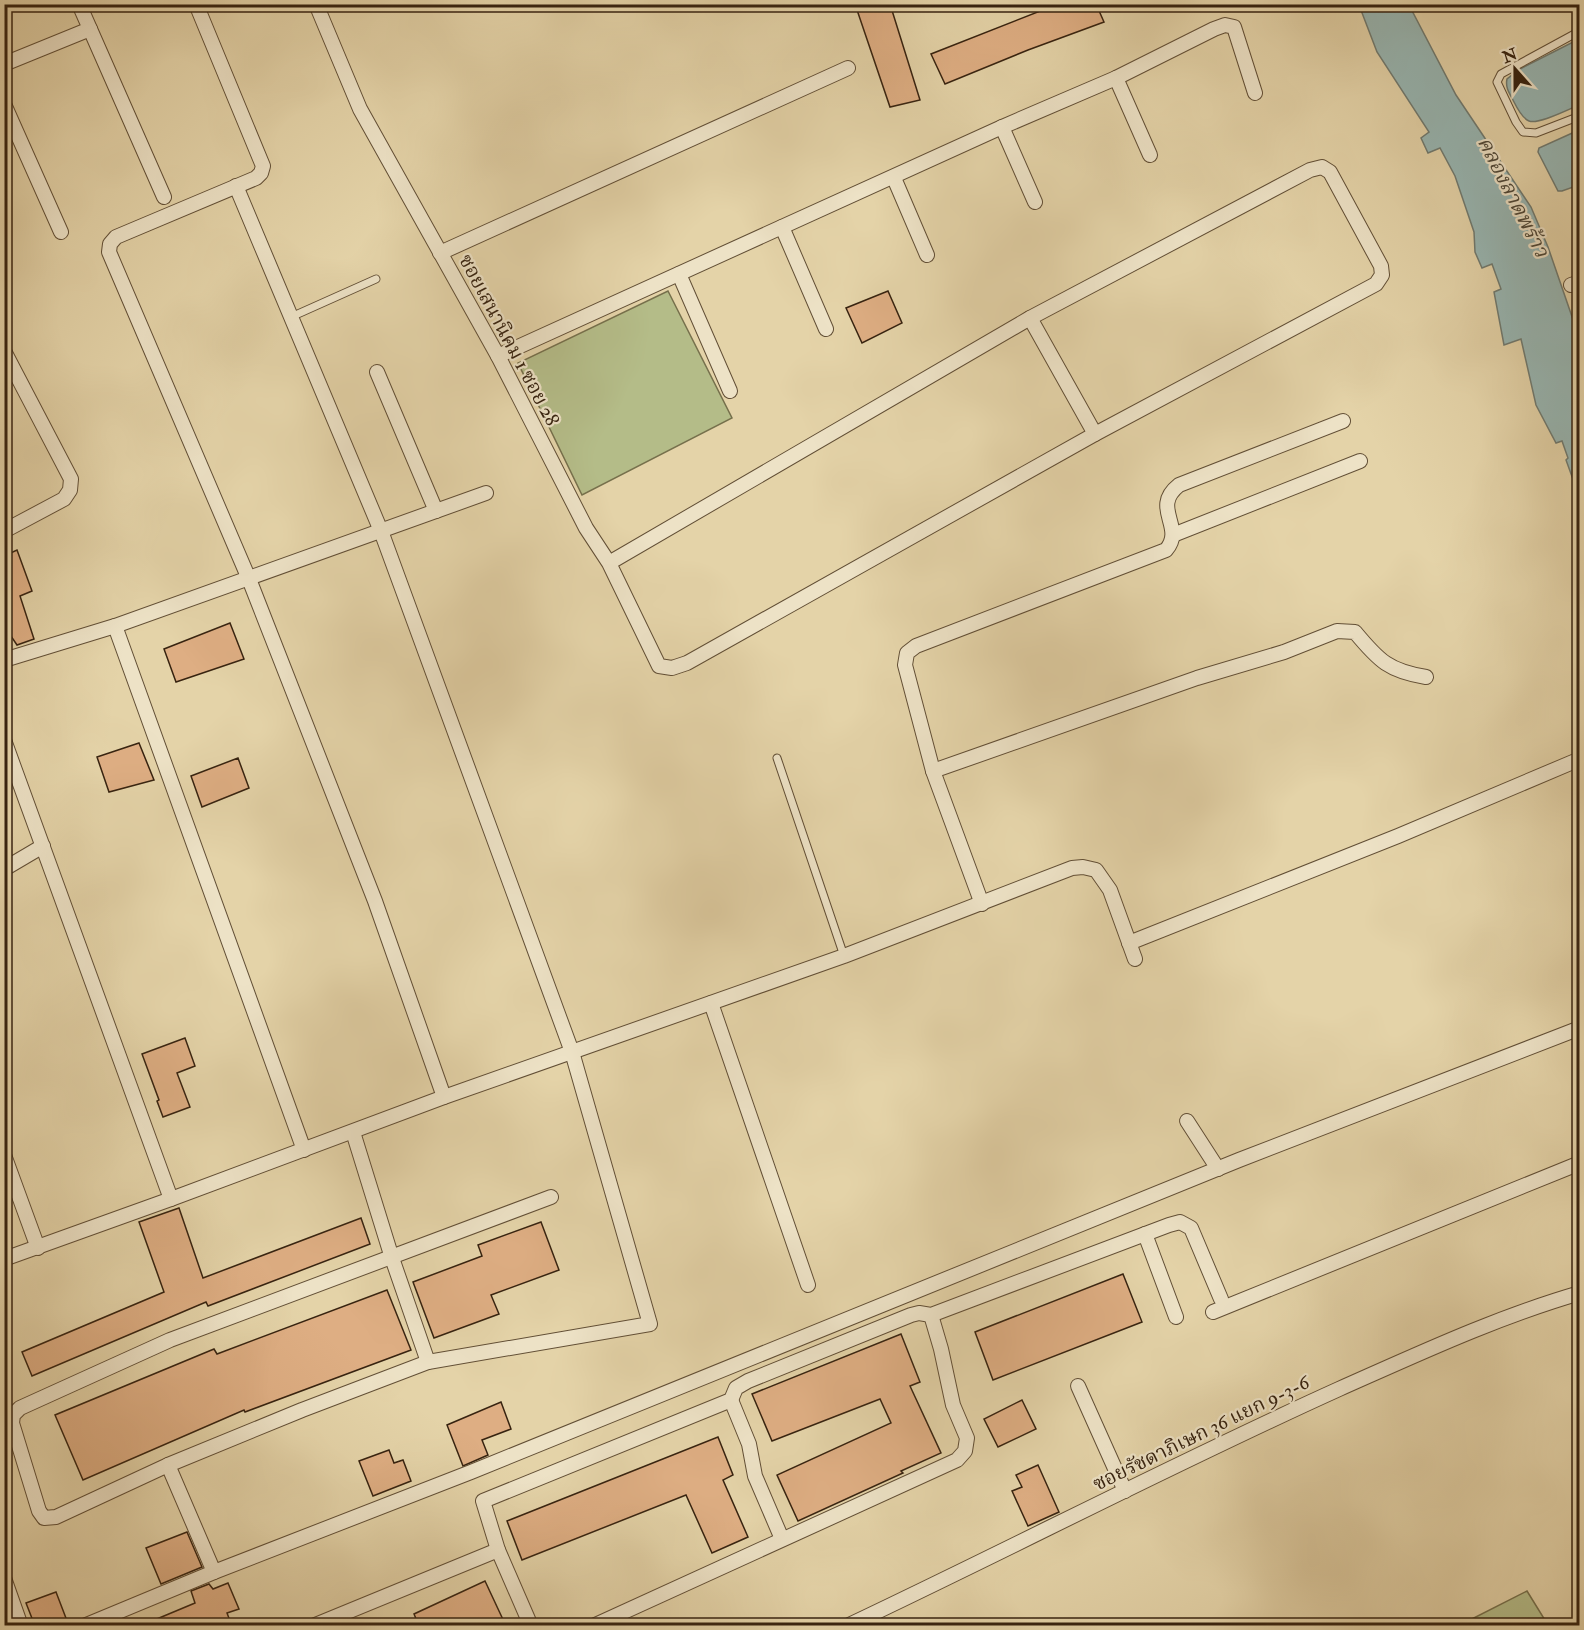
<svg xmlns="http://www.w3.org/2000/svg" width="1584" height="1630" viewBox="0 0 1584 1630" font-family="'IM FELL Double Pica','Noto Serif Thai',serif">
  <rect width="100%" height="100%" fill="#e4d3a8"/>
  <filter id="stains"><feTurbulence type="fractalNoise" baseFrequency=".00333" numOctaves="4"/><feColorMatrix values="0 0 0 0 .2 0 0 0 0 .09 0 0 0 0 .02 0 0 0 .5 -.17"/></filter>
  <radialGradient id="worn" r=".72"><stop offset=".6" stop-color="#630" stop-opacity="0"/><stop offset="1" stop-color="#630" stop-opacity=".3"/></radialGradient>
  <g fill="#b4bc88" stroke="#76704c" stroke-width="1.5">
    <path d="M668,291L732,418L582,495L518,363Z"/>
    <path d="M1527,1591L1548,1625H1460Z"/>
  </g>
  <g fill="#98b6b2" stroke="#717b71" stroke-width="1.5">
    <path d="M1359,5H1409L1456,95L1531,207L1548,247L1579,337V496L1566,460L1568,458L1562,441L1556,443L1536,405L1521,339L1504,345L1494,292L1501,289L1492,264L1482,268L1475,252L1474,232L1455,176L1440,148L1428,153L1421,138L1429,132L1377,52Z"/>
    <path d="M1579,39V105C1569,109 1538,125 1529,121C1522,118 1517,108 1514,102C1510,94 1505,88 1507,79L1520,69Z"/>
    <path d="M1579,130V185L1562,191H1558L1538,152L1539,148Z"/>
  </g>
  <g fill="#deae83" stroke="#372310" stroke-width="1.5">
    <path d="M855,4H890L920,100L890,107Z"/>
    <path d="M1058,4H1096L1104,22L1028,50L945,84L931,54Z"/>
    <path d="M888,291L902,323L862,343L846,308Z"/>
    <path d="M17,550L32,591L20,596L34,639L17,645L11,636L4,638V556Z"/>
    <path d="M230,623L244,659L176,682L164,649Z"/>
    <path d="M139,743L154,780L109,792L97,757Z"/>
    <path d="M238,758L249,788L202,807L191,776Z"/>
    <path d="M185,1038L195,1066L177,1073L190,1107L163,1117L157,1101L159,1100L142,1054Z"/>
    <path d="M179,1208L203,1278L361,1218L370,1244L208,1306L206,1302L32,1376L22,1352L164,1292L139,1222Z"/>
    <path d="M541,1222L559,1270L491,1295L499,1314L434,1338L413,1282L482,1256L478,1245Z"/>
    <path d="M1123,1274L1142,1322L993,1380L975,1332Z"/>
    <path d="M387,1290L411,1350L245,1412L244,1410L83,1480L55,1415L214,1349L217,1354Z"/>
    <path d="M901,1334L920,1382L910,1386L941,1453L901,1471L903,1473L798,1521L777,1475L891,1423L880,1399L772,1441L752,1394Z"/>
    <path d="M1022,1400L1036,1429L998,1447L984,1419Z"/>
    <path d="M501,1402L511,1429L482,1440L488,1455L463,1466L447,1425Z"/>
    <path d="M718,1437L733,1475L723,1480L748,1537L712,1553L686,1495L522,1560L507,1521Z"/>
    <path d="M389,1450L394,1463L403,1460L411,1481L373,1496L359,1461Z"/>
    <path d="M1038,1465L1059,1512L1028,1526L1012,1491L1022,1487L1016,1475Z"/>
    <path d="M187,1532L202,1567L161,1584L146,1548Z"/>
    <path d="M485,1581L506,1626H419L414,1614Z"/>
    <path d="M228,1583L239,1609L227,1613L232,1626H140L195,1603L191,1591L209,1584L213,1589Z"/>
    <path d="M56,1592L69,1626H35L26,1603Z"/>
  </g>
  <g fill="none" stroke-linecap="round" stroke-linejoin="round">
    <g stroke="#624f36" stroke-width="9">
      <g id="lane">
        <path d="M1580,31L1501,74L1497,82L1516,122L1523,132L1536,133L1580,116"/>
        <path d="M291,317L376,279"/>
        <path d="M777,758L844,956"/>
      </g>
    </g>
    <g stroke="#624f36" stroke-width="16">
      <g id="street">
        <path d="M79,4L164,197"/>
        <path d="M196,4L263,166L261,173L256,178L116,237L110,244L109,252L249,579L375,901L444,1097"/>
        <path d="M316,4L360,109L498,356L586,528L609,563L659,666L672,668L687,663L1095,434L1376,284L1382,275L1381,266L1330,172L1322,167L1310,170L1030,318L609,563"/>
        <path d="M4,64L90,29"/>
        <path d="M1116,78L1150,155"/>
        <path d="M4,104L61,232"/>
        <path d="M1002,127L1035,202"/>
        <path d="M894,178L927,255"/>
        <path d="M236,186L381,531L572,1052L650,1324L428,1362L302,1410L168,1465L56,1517L44,1518L39,1511L12,1423L13,1415L20,1408L170,1340L551,1197"/>
        <path d="M782,227L826,329"/>
        <path d="M440,253L848,68"/>
        <path d="M679,274L730,391"/>
        <path d="M1571,285L1580,282"/>
        <path d="M1030,318L1095,434"/>
        <path d="M4,351L71,479L70,490L64,499L4,531"/>
        <path d="M498,356L1002,127L1116,78L1214,29L1225,25L1234,27L1255,93"/>
        <path d="M377,372L436,511"/>
        <path d="M1173,535L1360,461"/>
        <path d="M115,626L304,1150"/>
        <path d="M4,660L115,626L486,493"/>
        <path d="M4,740L171,1199"/>
        <path d="M933,771L1197,678L1284,652L1337,631L1355,632C1379,661 1389,671 1426,677"/>
        <path d="M4,869L43,846"/>
        <path d="M982,904L933,771L905,665L907,653L916,646L1166,550C1186,527 1150,508 1179,485L1343,421"/>
        <path d="M1129,943L1398,836L1580,759"/>
        <path d="M711,1003L808,1285"/>
        <path d="M1187,1121L1218,1169"/>
        <path d="M353,1132L392,1258L428,1362"/>
        <path d="M4,1155L38,1248"/>
        <path d="M1145,1234L1176,1317"/>
        <path d="M4,1259L171,1199L444,1097L844,956L1072,868L1083,867L1096,870L1110,890L1135,959"/>
        <path d="M1213,1312L1580,1163"/>
        <path d="M1078,1386L1125,1491"/>
        <path d="M731,1400L749,1444L755,1476L782,1539"/>
        <path d="M168,1465L214,1572"/>
        <path d="M498,1550L483,1501L731,1400L736,1388L748,1381L911,1315L919,1313L931,1315L1169,1225L1180,1222L1191,1228L1221,1299"/>
        <path d="M4,1578L21,1626"/>
        <path d="M84,1626L214,1572L471,1472L1239,1160L1580,1028"/>
        <path d="M313,1626L498,1550L531,1626"/>
        <path d="M593,1626L957,1460L965,1451L967,1438L953,1405L941,1349L931,1315"/>
        <path d="M847,1626C1012,1548 1173,1464 1339,1389C1418,1354 1497,1317 1580,1293"/>
      </g>
    </g>
    <use href="#lane" stroke="#ede2c6" stroke-width="7"/>
    <use href="#street" stroke="#ede2c6" stroke-width="14"/>
  </g>
  <g text-anchor="middle" dominant-baseline="central" stroke-width="4.5" stroke-linejoin="round" paint-order="stroke">
    <g font-size="20" fill="#372310" stroke="#ede2c6">
      <text transform="translate(509 340) rotate(62)">ซอยเสนานิคม 1 ซอย 28</text>
      <text transform="translate(1201 1433) rotate(-26)">ซอยรัชดาภิเษก 36 แยก 9-3-6</text>
    </g>
    <g font-size="21" font-style="italic" fill="#4f4838" stroke="#ede2c6">
      <text transform="translate(1513 197) rotate(63)">คลองลาดพร้าว</text>
    </g>
  </g>
  <rect width="1584" height="1630" fill="none" stroke="#e4d3a8" stroke-width="24"/>
  <rect x="6" y="6" width="1572" height="1618" fill="none" stroke="#372310" stroke-width="3"/>
  <rect x="12" y="12" width="1560" height="1606" fill="none" stroke="#372310" stroke-width="1.5"/>
  <g transform="translate(1515 69) rotate(339)" stroke="#ede2c6" stroke-width="4.5" paint-order="stroke">
  <path d="M0-4.5L10 22L0 15L-10 22Z" fill="#372310"/>
  <text y="-9" font-size="16" font-weight="bold" text-anchor="middle" fill="#372310">N</text>
  </g>
  <rect width="100%" height="100%" filter="url(#stains)"/>
  <rect width="100%" height="100%" fill="url(#worn)"/>
</svg>
